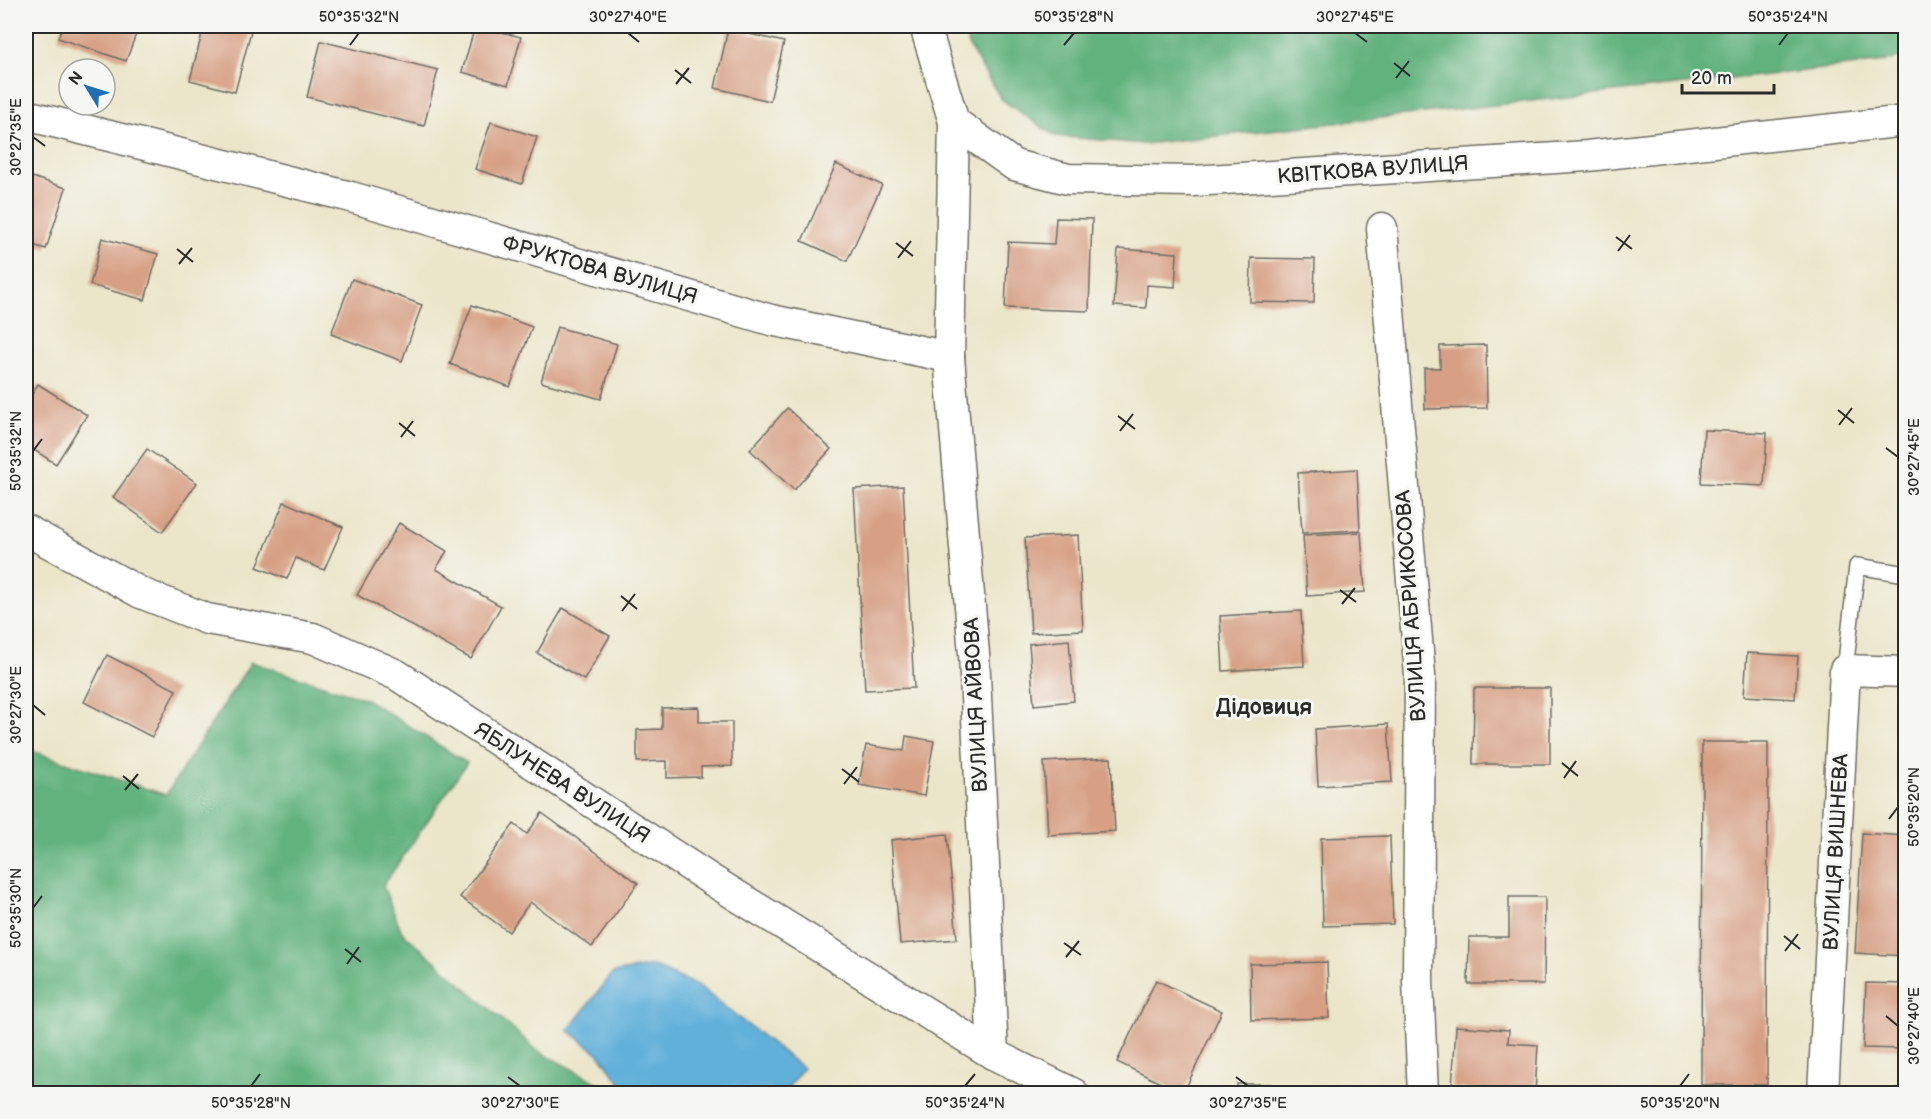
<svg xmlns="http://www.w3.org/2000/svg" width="1931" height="1119" viewBox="0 0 1931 1119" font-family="'Balsamiq Sans',sans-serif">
  <rect width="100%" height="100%" fill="#f6f6f2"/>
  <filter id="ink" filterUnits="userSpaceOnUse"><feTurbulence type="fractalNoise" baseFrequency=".0167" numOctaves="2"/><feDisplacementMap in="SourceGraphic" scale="12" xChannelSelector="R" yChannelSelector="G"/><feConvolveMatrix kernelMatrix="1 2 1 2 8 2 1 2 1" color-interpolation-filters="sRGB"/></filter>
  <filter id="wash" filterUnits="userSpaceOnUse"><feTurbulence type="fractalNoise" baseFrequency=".008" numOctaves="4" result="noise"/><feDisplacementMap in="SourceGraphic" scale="24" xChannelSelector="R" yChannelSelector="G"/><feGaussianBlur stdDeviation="1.35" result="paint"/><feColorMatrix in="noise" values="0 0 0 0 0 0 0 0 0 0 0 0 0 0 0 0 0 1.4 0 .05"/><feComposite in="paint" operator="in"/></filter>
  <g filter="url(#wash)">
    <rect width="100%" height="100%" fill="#ebe6ca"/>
    <g fill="#62b27e" stroke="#466e54" stroke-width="1.5">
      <path d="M965,26H1905L1906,56L1885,62L1144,144L1055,136L1001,99L968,45Z"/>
      <path d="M251,662L366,699L467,763L383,886L402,932L538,1051L617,1093H26V749L166,795Z"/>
    </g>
    <path fill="#60b0da" stroke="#466e82" stroke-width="1.5" d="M653,966L698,986L803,1068L784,1093H628L599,1054L568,1030L613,973Z"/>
    <g id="blocks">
      <g fill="#d7a085">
        <path d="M63,26H139L126,61L58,38Z"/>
        <path d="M204,26H229L251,31L235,92L190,80Z"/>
        <path d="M475,26L521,37L508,85L462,72Z"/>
        <path d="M728,29L784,42L770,101L715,88Z"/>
        <path d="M321,41L438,70L424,126L307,97Z"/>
        <path d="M491,122L537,137L522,184L475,169Z"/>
        <path d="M836,164L882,185L847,261L802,241Z"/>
        <path d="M26,175L66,188L46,249L26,243Z"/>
        <path d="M1056,218L1092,219L1089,311L1005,308L1008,242L1054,244Z"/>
        <path d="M102,238L158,254L145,300L90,285Z"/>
        <path d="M1118,249L1177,253L1175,287L1147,285L1146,308L1114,306Z"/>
        <path d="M1251,258L1315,259L1314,303L1250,302Z"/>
        <path d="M352,279L422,305L402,361L331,334Z"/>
        <path d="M472,305L532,327L510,387L450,364Z"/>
        <path d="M557,327L617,344L601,399L541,382Z"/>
        <path d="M1486,345L1487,408L1425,409L1424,368H1440V346Z"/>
        <path d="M38,384L87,415L56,464L26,445V404Z"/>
        <path d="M787,408L831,449L794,490L750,450Z"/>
        <path d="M1704,430L1767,433L1764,486L1701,483Z"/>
        <path d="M147,449L197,483L162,532L113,497Z"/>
        <path d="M1357,469L1360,530L1302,533L1298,473Z"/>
        <path d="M903,486L914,688L865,690L854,489Z"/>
        <path d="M284,502L343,527L324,570L296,558L287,579L257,567Z"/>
        <path d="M399,523L447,551L436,569L501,606L471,659L357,595Z"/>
        <path d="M1361,532L1365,592L1307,596L1303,535Z"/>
        <path d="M1078,535L1083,630L1031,633L1025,538Z"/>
        <path d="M563,608L610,636L584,680L537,653Z"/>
        <path d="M1301,611L1304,666L1223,671L1220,616Z"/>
        <path d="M1069,640L1074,701L1034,705L1029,644Z"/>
        <path d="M1747,653L1798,656L1795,699L1744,696Z"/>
        <path d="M107,655L176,690L152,737L84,702Z"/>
        <path d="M1474,688H1550V764H1473Z"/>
        <path d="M699,707V722H732V766L701,767V777L667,778V761L637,762V730L662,729V708Z"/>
        <path d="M1388,724L1392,782L1318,786L1315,729Z"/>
        <path d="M906,736L934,741L924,796L859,785L866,745L904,751Z"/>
        <path d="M1702,742H1768L1767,1085H1701Z"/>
        <path d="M1111,758L1115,831L1048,835L1044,762Z"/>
        <path d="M542,813L638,883L592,947L530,902L509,932L460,897L514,824L527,834Z"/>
        <path d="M1862,833L1906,836V956L1855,953Z"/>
        <path d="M947,834L957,939L900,944L891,840Z"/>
        <path d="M1390,836L1393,924L1323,926L1321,838Z"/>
        <path d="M1509,897H1545L1544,984H1468L1469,937H1509Z"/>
        <path d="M1327,962L1329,1018L1251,1020L1250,964Z"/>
        <path d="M1156,980L1222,1011L1183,1094L1117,1062Z"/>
        <path d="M1866,983L1906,984V1049L1863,1048Z"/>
        <path d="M1456,1026L1509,1030L1508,1043L1538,1045L1535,1093L1452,1088Z"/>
        <rect x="1237" y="1084" width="34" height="10"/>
        <path d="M1906,1089V1094H1855V1090Z"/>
      </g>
    </g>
  </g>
  <g filter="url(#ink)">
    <use href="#blocks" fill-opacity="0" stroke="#6e6c63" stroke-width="1.5"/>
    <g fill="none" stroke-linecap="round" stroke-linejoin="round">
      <g stroke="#6e6c63" stroke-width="18">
        <path id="lane" d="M1845,670L1857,566L1906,574"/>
      </g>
      <g stroke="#6e6c63" stroke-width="33">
        <g id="street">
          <path d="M925,26L954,122L1014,165L1068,179L1193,181L1587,156L1906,121"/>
          <path d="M26,115L351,197L771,320L949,357L954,122"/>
          <path d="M1382,228L1420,675L1418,981L1423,1094"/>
          <path d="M949,357L974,654L993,1054"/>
          <path d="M26,530L141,593L207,619L313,638L397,675L713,881L993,1054L1074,1094"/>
          <path d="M1823,1094L1845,670L1906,672"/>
        </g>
      </g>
      <use href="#lane" stroke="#fff" stroke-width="15"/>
      <use href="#street" stroke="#fff" stroke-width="30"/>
    </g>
  </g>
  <path fill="none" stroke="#2b2b2b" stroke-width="2" d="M628,33L639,42M1355,33L1367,42M350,45L359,33M1064,45L1074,33M1779,45L1788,33M1394,63L1410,76M675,70L691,83M1396,78L1409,61M676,84L689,68M33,137L45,146M1616,237L1632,249M896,243L913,256M177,249L193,262M1618,251L1630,235M898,258L911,241M179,264L192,248M1838,410L1854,423M1118,416L1135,429M399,423L415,436M1839,425L1852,408M1120,431L1133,414M401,437L413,421M1886,448L1898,457M33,451L42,439M1340,590L1356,602M621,596L637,609M1342,604L1355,588M622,611L635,594M33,705L45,715M1562,763L1578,776M842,769L859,782M123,776L139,789M1564,778L1576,761M844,784L857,767M125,790L138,774M1889,819L1898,807M33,908L42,896M1784,936L1800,949M1064,943L1081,955M345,949L361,962M1785,951L1798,934M1066,957L1079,941M347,964L359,947M1886,1016L1898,1026M508,1077L520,1086M1236,1077L1248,1086M251,1086L260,1074M965,1086L975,1074M1680,1086L1689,1074"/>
  <g text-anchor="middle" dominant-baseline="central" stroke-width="6" stroke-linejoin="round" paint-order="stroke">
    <g font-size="21" fill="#2b2b2b" stroke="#f6f6f2">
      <text transform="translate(1373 170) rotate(-4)">КВІТКОВА ВУЛИЦЯ</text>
      <text transform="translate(600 270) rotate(16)">ФРУКТОВА ВУЛИЦЯ</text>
      <text transform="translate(1411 606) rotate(-94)">ВУЛИЦЯ АБРИКОСОВА</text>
      <text transform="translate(976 705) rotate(-93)">ВУЛИЦЯ АЙВОВА</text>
      <text transform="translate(562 783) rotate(33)">ЯБЛУНЕВА ВУЛИЦЯ</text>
      <text transform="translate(1836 852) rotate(-87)">ВУЛИЦЯ ВИШНЕВА</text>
    </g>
    <g font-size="22" font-weight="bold" fill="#2b2b2b" stroke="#f6f6f2">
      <text x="1264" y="707">Дідовиця</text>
    </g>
  </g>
  <rect width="1931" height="1119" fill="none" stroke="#f6f6f2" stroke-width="66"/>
  <g transform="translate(87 87) rotate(308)"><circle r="28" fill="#f6f6f2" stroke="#a5a5a2" stroke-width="1.5"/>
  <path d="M0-4.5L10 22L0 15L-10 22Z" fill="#1f6fb2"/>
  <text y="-9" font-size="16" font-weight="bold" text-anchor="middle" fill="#2b2b2b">N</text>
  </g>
  <path d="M1682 84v9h92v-9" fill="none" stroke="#2b2b2b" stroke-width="3"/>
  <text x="1691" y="84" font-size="18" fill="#2b2b2b" stroke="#f6f6f2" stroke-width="4.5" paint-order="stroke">20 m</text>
  <rect x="33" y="33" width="1865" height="1053" fill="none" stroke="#2b2b2b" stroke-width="2"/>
  <g font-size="15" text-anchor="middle" fill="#2b2b2b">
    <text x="359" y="22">50°35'32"N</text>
    <text x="628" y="22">30°27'40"E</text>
    <text x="1074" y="22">50°35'28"N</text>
    <text x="1355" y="22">30°27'45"E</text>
    <text x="1788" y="22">50°35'24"N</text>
    <text transform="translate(16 137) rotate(-90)" y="5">30°27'35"E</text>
    <text transform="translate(16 451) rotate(-90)" y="5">50°35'32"N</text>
    <text transform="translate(1914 457) rotate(-90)" y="5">30°27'45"E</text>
    <text transform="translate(16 705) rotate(-90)" y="5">30°27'30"E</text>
    <text transform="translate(1914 807) rotate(-90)" y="5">50°35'20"N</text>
    <text transform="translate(16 908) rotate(-90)" y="5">50°35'30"N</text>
    <text transform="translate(1914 1026) rotate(-90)" y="5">30°27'40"E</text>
    <text x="251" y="1108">50°35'28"N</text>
    <text x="520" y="1108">30°27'30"E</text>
    <text x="965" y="1108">50°35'24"N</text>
    <text x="1248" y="1108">30°27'35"E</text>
    <text x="1680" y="1108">50°35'20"N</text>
  </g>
</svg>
